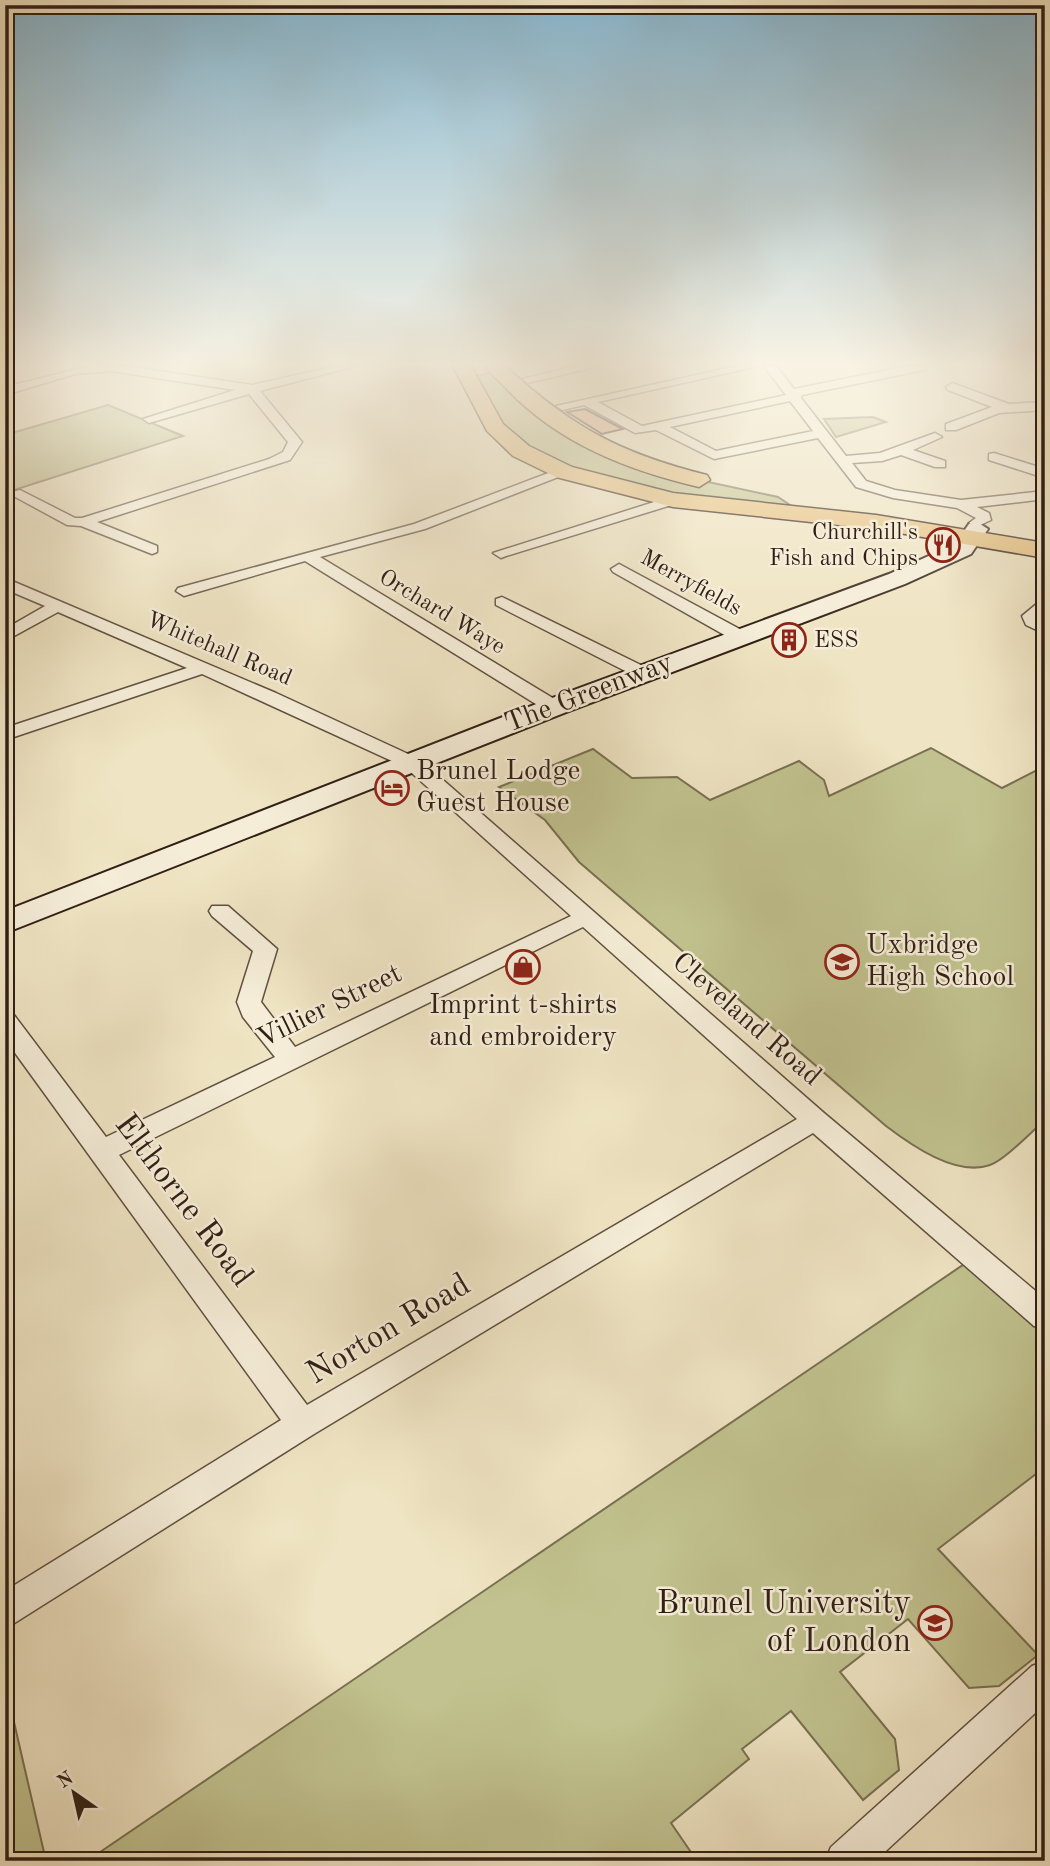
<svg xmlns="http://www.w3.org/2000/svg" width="1050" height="1866" viewBox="0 0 1050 1866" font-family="'Old Standard TT',serif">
  <rect width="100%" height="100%" fill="#efe4c3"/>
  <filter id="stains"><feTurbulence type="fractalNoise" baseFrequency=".00286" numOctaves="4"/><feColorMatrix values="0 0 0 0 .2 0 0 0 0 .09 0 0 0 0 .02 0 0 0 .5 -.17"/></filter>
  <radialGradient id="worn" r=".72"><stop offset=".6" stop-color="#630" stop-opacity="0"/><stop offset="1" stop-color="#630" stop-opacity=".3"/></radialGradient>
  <g fill="#c1c28f" stroke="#797052" stroke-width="2">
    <path d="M500,370L527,399L662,472L778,497L793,507L673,500L521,451L470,378Z"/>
    <path d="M108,405L183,436L5,493V435Z"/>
    <path d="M873,417L886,422L836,437L824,419Z"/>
    <path d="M931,748L1002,788L1035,771L1045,776V1120C1032,1131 1005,1160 990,1165C956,1177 911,1145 886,1126L579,862L545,820L499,787L593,749L632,778L677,777L710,800L799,761L824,780L829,796Z"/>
    <path d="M976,1256L1045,1317V1467L938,1549L1038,1655L999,1686L969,1688L908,1619L840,1672L895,1739L899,1770L863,1800L791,1711L742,1749L749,1759L671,1823L697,1861H87Z"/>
    <path d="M5,1683L46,1861H5Z"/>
  </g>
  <path fill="#e7b18b" stroke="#311f15" stroke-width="2" d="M585,409L623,429L602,434L567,412Z"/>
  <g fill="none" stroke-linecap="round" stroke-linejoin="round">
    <g stroke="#605040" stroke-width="3">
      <g id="street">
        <path d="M90,366H126L252,385L336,366H356L260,391L302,442L290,460L97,522L157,546V552L152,554L81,526L67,525L8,493L20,490L75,518H82L269,459L283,452L288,442L249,394L149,423L143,419L235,390L111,371L75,374L5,395V387Z"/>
        <path d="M576,366H599L528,383L522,379Z"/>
        <path d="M737,366H759L598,402L642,426L786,395L764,366H776L794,389L908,366H930L924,370L802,395L801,398L846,456L880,453L935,433L942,437L913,450L945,461V467H935L901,455L882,461L852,463L866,481L895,490L961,500L1045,491V499L977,507L989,513L991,520L976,527L969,523L976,518L957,508L893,498L856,487L818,438L714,459L656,430L635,433L584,405L562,410L556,406ZM790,401L813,431L716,451L670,427Z"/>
        <path d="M1026,366H1045V374Z"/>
        <path d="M952,383L1009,404L1045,402V410L999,413L956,430H946V424L992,407L948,390L946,387Z"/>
        <path d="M994,453L1045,469V478L989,460V454Z"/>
        <path d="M559,469L571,472L425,529L320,557L561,703L563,707L561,711H547L305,561L184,596L176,591L178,588L414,524Z"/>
        <path d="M673,496L680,500L678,503L506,556L501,558L493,553Z"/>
        <path d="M619,564L747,633L750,637L747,641H735L613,572L611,569Z"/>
        <path d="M5,578L276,693L419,759L824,1113L1045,1299V1329L1034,1326L813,1133L314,1434L5,1629V1591L281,1420L5,1039V1013L14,1015L106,1137L275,1057L243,1017L237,1002L253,951L212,916L209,911L212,906H228L277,949L261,1002L295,1047L571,916L405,767L202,674L5,740V728L187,668L58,612L5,641V629L45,606L5,589ZM583,927L797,1119L307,1405L119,1155Z"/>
        <path d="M502,597L649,669L652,673L643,678L637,677L496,605V599Z"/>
        <path d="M1045,597V611L1039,617L1045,622V634L1026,625L1022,616Z"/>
        <path d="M1045,1661V1704L875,1861H825L831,1847L1032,1666Z"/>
      </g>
    </g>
    <g stroke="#311f15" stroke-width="4">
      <path id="secondary" d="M977,522L988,529L971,554L905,584L564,713L5,933V911L544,701L889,574L955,544L969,524Z"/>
    </g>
    <g stroke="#311f15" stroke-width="3">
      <g id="primary">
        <path d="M453,366H471L503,424L529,446L572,467L673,493L876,515L1045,543V558L876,529L673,507L556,477L513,456L487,431Z"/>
        <path d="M485,366H505C572,427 619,453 707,475L710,480L699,487C626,470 555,442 503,385C497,379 489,373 485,366Z"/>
      </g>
    </g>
    <use href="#street" fill="#f5edd8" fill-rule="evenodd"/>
    <use href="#secondary" fill="#f5edd8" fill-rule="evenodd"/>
    <use href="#primary" fill="#e8c282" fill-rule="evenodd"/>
  </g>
  <linearGradient id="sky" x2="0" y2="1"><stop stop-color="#89b8d1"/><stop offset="0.58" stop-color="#f8f3e4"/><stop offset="1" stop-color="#f8f3e4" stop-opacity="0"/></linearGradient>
  <rect width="1050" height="627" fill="url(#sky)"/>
  <defs>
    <g id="restaurant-ring" transform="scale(1.75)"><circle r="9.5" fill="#f5edd8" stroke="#8f2418" stroke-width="1.5"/><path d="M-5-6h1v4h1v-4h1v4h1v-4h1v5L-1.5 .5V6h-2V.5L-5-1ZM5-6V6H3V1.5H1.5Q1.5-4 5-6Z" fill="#8f2418"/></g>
    <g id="building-ring" transform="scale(1.75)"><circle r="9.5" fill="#f5edd8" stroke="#8f2418" stroke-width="1.5"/><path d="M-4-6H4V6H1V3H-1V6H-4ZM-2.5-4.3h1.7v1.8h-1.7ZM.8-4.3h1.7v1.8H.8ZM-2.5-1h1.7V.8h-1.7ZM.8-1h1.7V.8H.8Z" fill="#8f2418"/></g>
    <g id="hotel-ring" transform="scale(1.75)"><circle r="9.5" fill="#f5edd8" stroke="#8f2418" stroke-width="1.5"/><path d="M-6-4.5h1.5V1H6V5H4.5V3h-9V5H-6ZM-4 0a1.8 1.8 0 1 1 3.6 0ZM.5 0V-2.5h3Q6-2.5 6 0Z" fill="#8f2418"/></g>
    <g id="school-ring" transform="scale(1.75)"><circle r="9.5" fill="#f5edd8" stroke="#8f2418" stroke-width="1.5"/><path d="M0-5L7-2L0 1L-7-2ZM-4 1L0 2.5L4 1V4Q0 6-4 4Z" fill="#8f2418"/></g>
    <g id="shop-ring" transform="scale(1.75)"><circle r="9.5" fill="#f5edd8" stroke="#8f2418" stroke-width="1.5"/><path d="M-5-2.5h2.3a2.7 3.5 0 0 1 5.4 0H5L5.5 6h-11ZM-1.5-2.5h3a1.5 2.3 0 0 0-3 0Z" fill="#8f2418"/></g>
    <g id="university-ring" transform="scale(1.75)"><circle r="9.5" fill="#f5edd8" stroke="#8f2418" stroke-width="1.5"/><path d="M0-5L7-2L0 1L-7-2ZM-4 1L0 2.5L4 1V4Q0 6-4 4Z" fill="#8f2418"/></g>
  </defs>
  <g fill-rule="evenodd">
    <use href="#restaurant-ring" x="943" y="545"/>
    <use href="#building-ring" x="789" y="640"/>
    <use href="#hotel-ring" x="392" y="788"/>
    <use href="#school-ring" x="842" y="962"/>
    <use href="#shop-ring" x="523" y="967"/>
    <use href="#university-ring" x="935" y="1623"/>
  </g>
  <g text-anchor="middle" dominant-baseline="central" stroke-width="5" stroke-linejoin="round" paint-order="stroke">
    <g font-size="23" fill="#311f15" stroke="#f5edd8" text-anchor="end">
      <text x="918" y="532">Churchill's<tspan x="918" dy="26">Fish and Chips</tspan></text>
      <text x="814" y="640" text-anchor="start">ESS</text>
    </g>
    <g font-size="23" fill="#311f15" stroke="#f5edd8">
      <text transform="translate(691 583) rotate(29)">Merryfields</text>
      <text transform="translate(442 612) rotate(31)">Orchard Waye</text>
      <text transform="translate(219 649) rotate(23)">Whitehall Road</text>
    </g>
    <g font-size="28" fill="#311f15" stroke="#f5edd8">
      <text transform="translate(589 694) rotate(-21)">The Greenway</text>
      <text transform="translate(330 1007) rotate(-26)">Villier Street</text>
      <text transform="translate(746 1020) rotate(41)">Cleveland Road</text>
    </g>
    <g font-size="28" fill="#311f15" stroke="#f5edd8" text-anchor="start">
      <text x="416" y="772">Brunel Lodge<tspan x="416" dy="32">Guest House</tspan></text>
      <text x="866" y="946">Uxbridge<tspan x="866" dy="32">High School</tspan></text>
      <text x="523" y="1006" text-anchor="middle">Imprint t-shirts<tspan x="523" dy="32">and embroidery</tspan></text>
    </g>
    <g font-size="33" fill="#311f15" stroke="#f5edd8">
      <text transform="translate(183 1201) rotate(53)">Elthorne Road</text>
      <text transform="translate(389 1330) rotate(-31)">Norton Road</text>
    </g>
    <g font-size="33" fill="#311f15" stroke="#f5edd8" text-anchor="end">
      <text x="911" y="1604">Brunel University<tspan x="911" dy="38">of London</tspan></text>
    </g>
  </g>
  <rect width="1050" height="1866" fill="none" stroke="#efe4c3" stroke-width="28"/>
  <rect x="7" y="7" width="1036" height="1852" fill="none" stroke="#311f15" stroke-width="3.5"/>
  <rect x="14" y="14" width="1022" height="1838" fill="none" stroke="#311f15" stroke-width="2"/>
  <g transform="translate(74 1793) rotate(326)" stroke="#f5edd8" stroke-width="5" paint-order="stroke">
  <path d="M0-5L12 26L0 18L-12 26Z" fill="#311f15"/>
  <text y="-10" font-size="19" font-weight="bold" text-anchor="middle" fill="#311f15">N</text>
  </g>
  <rect width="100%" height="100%" filter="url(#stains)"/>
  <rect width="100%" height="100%" fill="url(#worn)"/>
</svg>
